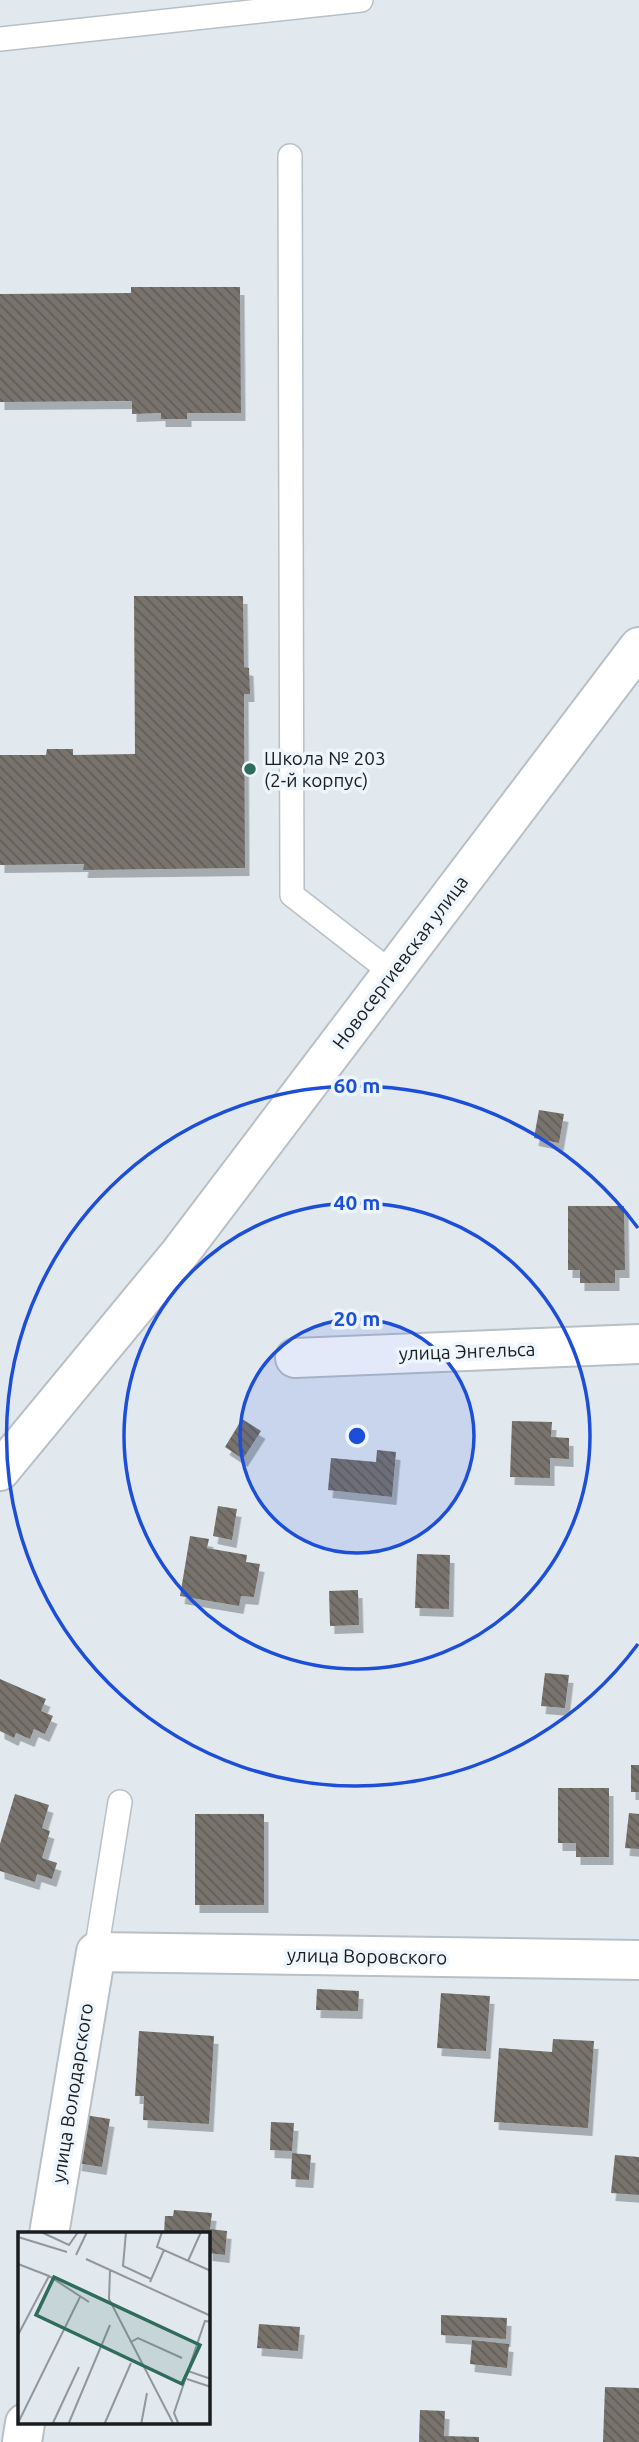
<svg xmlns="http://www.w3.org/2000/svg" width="639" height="2442" viewBox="0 0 639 2442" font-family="Ubuntu,sans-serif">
  <defs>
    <pattern id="building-back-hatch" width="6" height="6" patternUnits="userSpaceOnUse" patternTransform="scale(1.75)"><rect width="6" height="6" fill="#78736c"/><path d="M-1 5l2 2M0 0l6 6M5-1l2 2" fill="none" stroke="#625e58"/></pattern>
    <filter id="shadow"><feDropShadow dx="4.5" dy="8" stdDeviation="0" flood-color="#0004"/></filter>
  </defs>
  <rect width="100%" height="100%" fill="#e1e9ef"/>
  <g fill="url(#building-back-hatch)" filter="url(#shadow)">
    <path d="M131,287H240L241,413H187V419H161V413L132,414V401L0,402V294L131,293Z"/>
    <path d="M134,596H243L244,667L249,668L250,694H244L245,868L83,870L84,864L0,865V755H46L47,749H73V755L135,754Z"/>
    <path d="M539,1110L564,1114L559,1143L534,1138Z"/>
    <path d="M568,1206H624L625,1270H615V1283H580V1270H568Z"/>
    <path d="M242,1419L261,1431L243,1459L225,1447Z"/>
    <path d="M512,1421L552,1422L551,1437L569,1438V1459L550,1458V1478L510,1477Z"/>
    <path d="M377,1450L396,1452L392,1497L328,1490L331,1458L376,1462Z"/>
    <path d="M218,1506L237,1509L232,1540L213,1536Z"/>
    <path d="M190,1536L209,1539L207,1548L247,1555L246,1562L260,1564L254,1597L241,1596L239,1606L180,1596Z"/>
    <path d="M417,1554L450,1555L449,1609L415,1608Z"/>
    <path d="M358,1590L359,1625L330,1626L329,1591Z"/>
    <path d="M545,1673L569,1675L565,1708L541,1706Z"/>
    <path d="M0,1679L46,1699L41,1711L53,1716L45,1734L34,1729L30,1739L16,1733L14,1738L0,1731Z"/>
    <rect x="631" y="1765" width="8" height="27"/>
    <path d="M558,1788H609V1857H576V1843H558Z"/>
    <path d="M15,1794L49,1805L42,1828L50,1831L42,1858L57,1863L52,1879L37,1874L35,1882L0,1871V1844Z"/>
    <path d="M629,1813L639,1814V1849L625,1848Z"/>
    <rect x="195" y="1814" width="69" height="91"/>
    <path d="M317,1989L359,1991L358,2011L316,2010Z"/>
    <path d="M441,1993L490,1996L486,2051L437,2048Z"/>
    <path d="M139,2031L214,2036L209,2124L143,2120L144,2096H135Z"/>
    <path d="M553,2039L594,2041L588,2128L494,2122L499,2048L552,2052Z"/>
    <path d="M85,2115L110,2119L102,2167L77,2163Z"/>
    <path d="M271,2122L294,2123L292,2151L270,2150Z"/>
    <path d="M292,2153L311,2155L309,2180L291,2179Z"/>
    <path d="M615,2155L639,2157V2195L611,2193Z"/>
    <path d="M174,2210L212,2213L210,2229L227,2231L225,2255L208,2253V2234H164L165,2216H173Z"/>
    <path d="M441,2315L507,2318L506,2339L441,2335Z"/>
    <path d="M259,2324L300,2327L298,2351L257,2348Z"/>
    <path d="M472,2340L509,2344L507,2368L470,2364Z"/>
    <path d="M605,2387L639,2388V2442H603Z"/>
    <path d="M420,2410L445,2411L444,2436L479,2437V2442H419Z"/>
  </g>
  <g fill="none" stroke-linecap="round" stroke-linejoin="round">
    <g stroke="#b8c0c6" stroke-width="26">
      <g id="lane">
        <path d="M0,39L361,0"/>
        <path d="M290,156L292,895L392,973"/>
        <path d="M96,1952L120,1802"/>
      </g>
    </g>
    <g stroke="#b8c0c6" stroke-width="42">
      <g id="street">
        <path d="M295,1358L639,1344"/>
        <path d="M0,1471L180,1253L639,647"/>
        <path d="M49,2234L96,1952L639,1960"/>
        <path d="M22,2442L25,2423"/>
      </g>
    </g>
    <use href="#lane" stroke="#fff" stroke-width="23"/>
    <use href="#street" stroke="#fff" stroke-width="38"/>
  </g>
  <circle cx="357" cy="1436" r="117" fill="#1d4ed8" fill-opacity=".12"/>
  <g fill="none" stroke="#1d4ed8" stroke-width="3.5">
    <circle cx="357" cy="1436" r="117"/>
    <circle cx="357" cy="1436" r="233"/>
    <path d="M638 1644A350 350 0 1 1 638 1228"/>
  </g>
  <circle fill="#2f6d5a" stroke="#eef6fd" stroke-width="2.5" cx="250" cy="769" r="7"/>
  <g text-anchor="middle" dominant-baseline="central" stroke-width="7" stroke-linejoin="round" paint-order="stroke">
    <g font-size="19" fill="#1a1d1f" stroke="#eef6fd" text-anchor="start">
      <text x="264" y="758">Школа № 203<tspan x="264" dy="22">(2-й корпус)</tspan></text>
    </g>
    <g font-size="19" fill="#1a1d1f" stroke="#eef6fd">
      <text transform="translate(400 962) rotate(-53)">Новосергиевская улица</text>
      <text transform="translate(467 1351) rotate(-2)">улица Энгельса</text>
      <text transform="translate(367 1956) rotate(1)">улица Воровского</text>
      <text transform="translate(72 2093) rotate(-81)">улица Володарского</text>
    </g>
  </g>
  <g transform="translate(18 2232)">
    <rect width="192" height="192" fill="#e1e9ef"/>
    <path fill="none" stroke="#91979c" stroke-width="2" d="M23,0L51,13L60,0M108,0L105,34L133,47M144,0L139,15L193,39M0,5L49,20M58,23L69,0M68,27L193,84M170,29L183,0M0,32L31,44L71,70M92,38L91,67L156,193M132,50L146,18M0,103L31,44M113,110L120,106L164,126M170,139L187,89L193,90M169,147L193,155M0,191L62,65M34,193L61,135M50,193L92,93M86,193L113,131M123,193L129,161M161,193L156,181L170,139L193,147"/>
    <path fill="#2f6d5a" fill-opacity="0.15" stroke="#2f6d5a" stroke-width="3.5" d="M36,45L182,113L164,152L18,83Z"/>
    <rect width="192" height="192" fill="none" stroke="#1a1d1f" stroke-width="3.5"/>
  </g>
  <circle cx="357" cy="1436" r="10" fill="#1d4ed8" stroke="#eef6fd" stroke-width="3.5"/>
  <g font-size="21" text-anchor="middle" font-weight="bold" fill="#1d4ed8" stroke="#eef6fd" stroke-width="7" stroke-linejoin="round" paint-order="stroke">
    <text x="357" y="1093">60 m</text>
    <text x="357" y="1210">40 m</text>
    <text x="357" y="1326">20 m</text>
  </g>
</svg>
